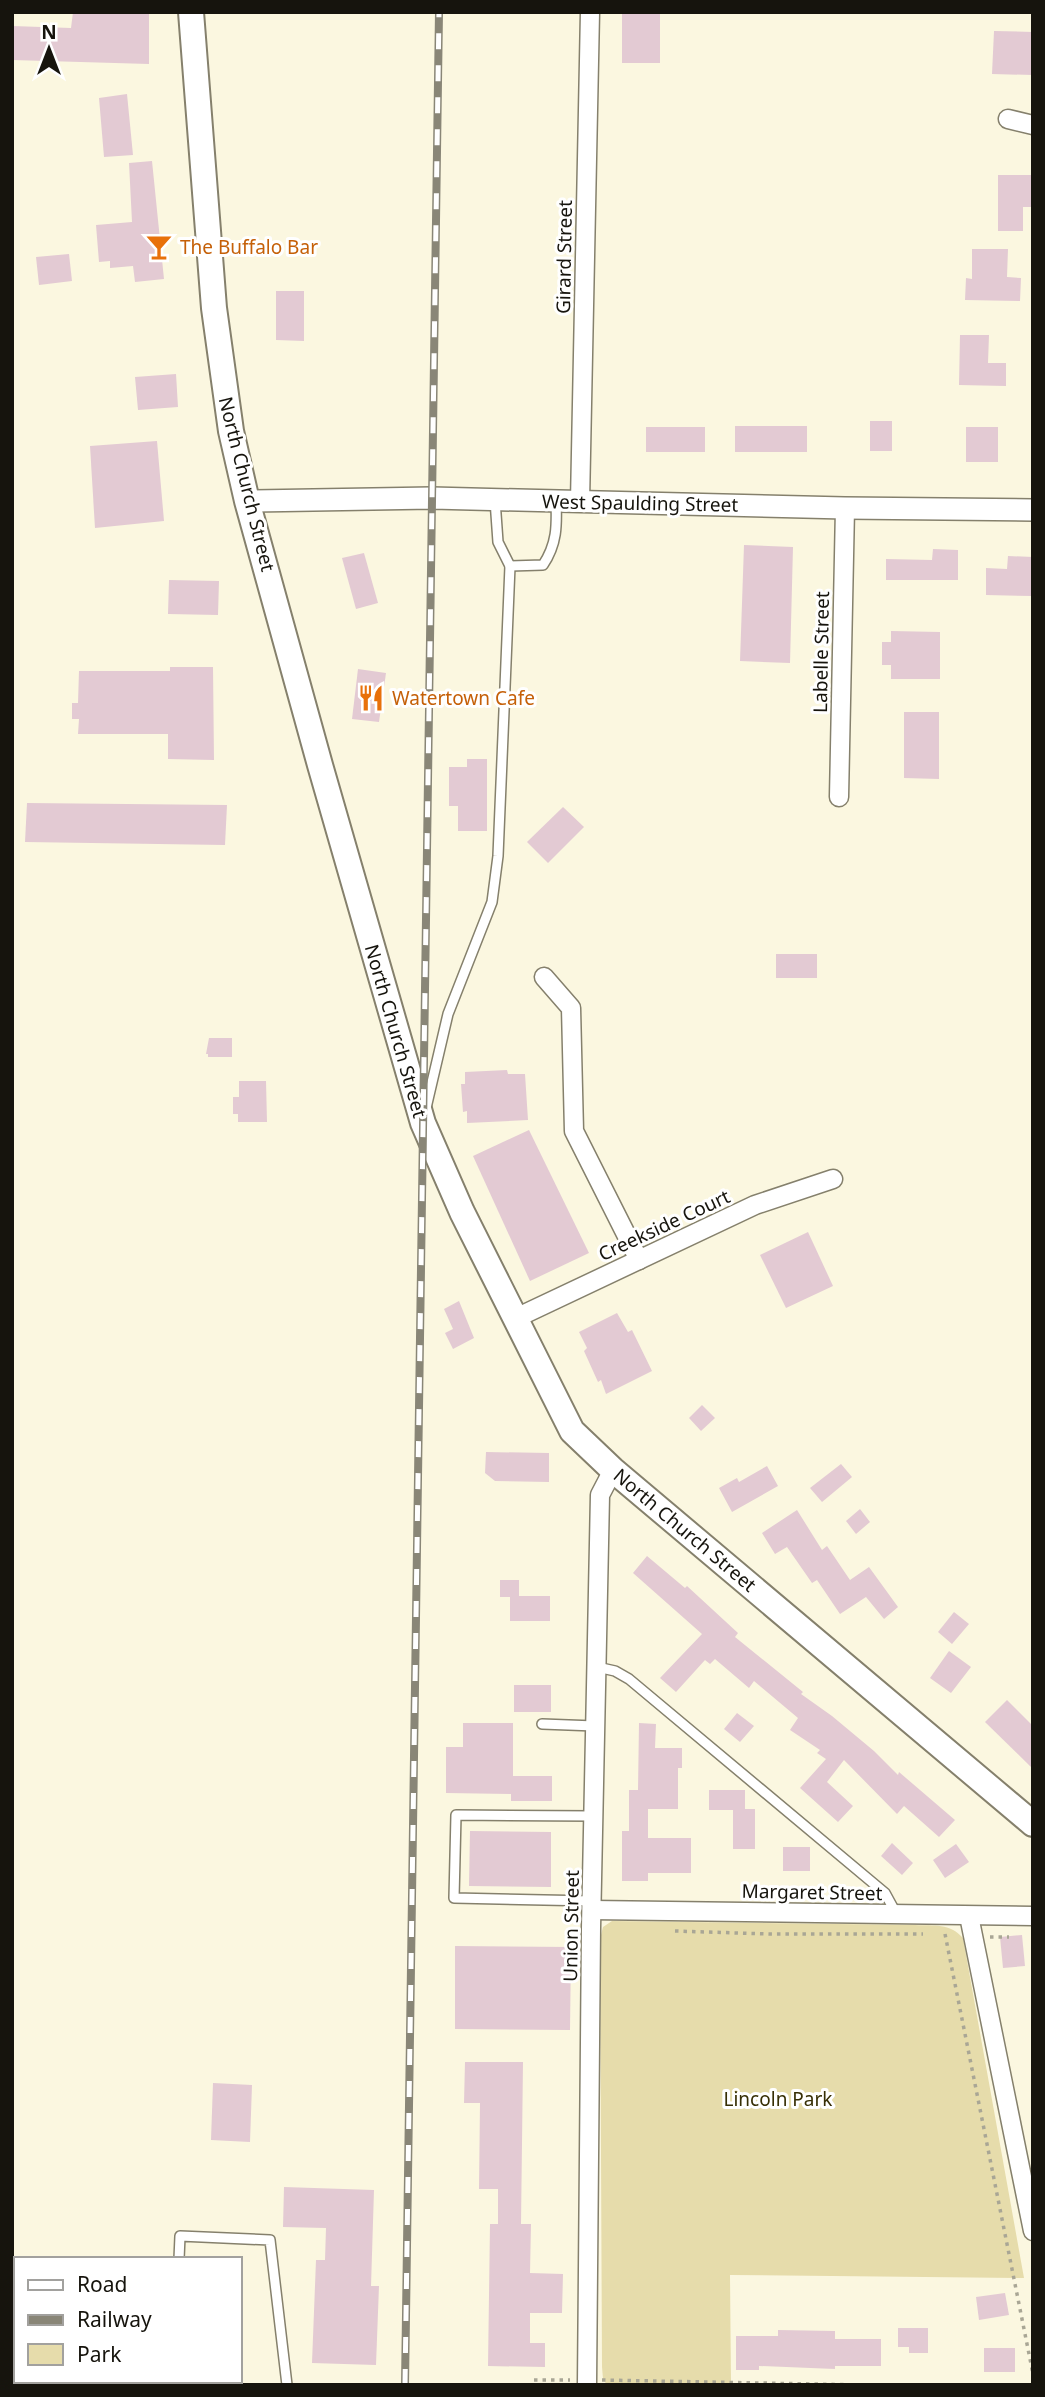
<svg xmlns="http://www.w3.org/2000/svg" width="1045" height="2397" viewBox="0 0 1045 2397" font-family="'Noto Sans',sans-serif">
  <rect width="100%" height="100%" fill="#fbf7e0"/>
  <path fill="#e6dcab" d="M612,1921L915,1925C934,1926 950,1923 963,1938L1024,2278L730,2275L731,2385H607L603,2379L602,2367L600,1939L603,1927Z"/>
  <g fill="#e3cad3">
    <path d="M73,12H149V64L12,60V26L71,28Z"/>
    <rect x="622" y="12" width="38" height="51"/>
    <path d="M994,31L1033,32V75L992,74Z"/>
    <path d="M127,94L133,155L104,157L99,98Z"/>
    <path d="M152,161L164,279L135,282L133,266L110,268V261L99,262L96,225L132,222L129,163Z"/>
    <path d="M998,175H1032V207H1023V231H998Z"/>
    <path d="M972,249H1008L1007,277L1021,278L1020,301L965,300L966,278L972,279Z"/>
    <path d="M69,254L72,281L39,285L36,257Z"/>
    <path d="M276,291H304V341L276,340Z"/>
    <path d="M960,335H989L988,363H1006V386L959,385Z"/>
    <path d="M176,374L178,407L138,410L135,377Z"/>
    <rect x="870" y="421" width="22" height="30"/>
    <rect x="735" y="426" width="72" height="26"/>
    <rect x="646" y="427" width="59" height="25"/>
    <rect x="966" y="427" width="32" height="35"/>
    <path d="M157,441L164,521L95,528L90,446Z"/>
    <path d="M744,545L793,547L790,663L740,661Z"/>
    <path d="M933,549L958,550V580H886V559L932,560Z"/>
    <path d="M364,553L378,603L356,609L342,558Z"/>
    <path d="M1008,556L1033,557V596L986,595V568L1007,569Z"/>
    <path d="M169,580L219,581L218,615L168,614Z"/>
    <path d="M891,631L940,632V679H891V665H882V642H891Z"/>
    <path d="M170,667H213L214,760L168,759V734H78L79,719H72V703H78L79,671H170Z"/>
    <path d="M358,669L386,673L379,722L352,719Z"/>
    <path d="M904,712H939V779L904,778Z"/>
    <path d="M467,759H487V831H458V806H449V767H467Z"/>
    <path d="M27,803L227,805L225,845L25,842Z"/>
    <path d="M563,807L584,827L548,863L527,842Z"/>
    <rect x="776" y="954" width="41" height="24"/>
    <path d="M209,1038H232V1057H208V1054H206Z"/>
    <path d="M507,1070L508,1074H525L528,1120L467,1123V1111L463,1112L461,1084H465V1072Z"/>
    <path d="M239,1081H266L267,1122H238V1114H233V1097H239Z"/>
    <path d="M529,1130L589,1253L530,1281L473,1156Z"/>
    <path d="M808,1232L833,1286L786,1308L760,1255Z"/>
    <path d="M459,1301L474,1338L453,1349L445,1333L453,1329L444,1309Z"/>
    <path d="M617,1313L628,1332L632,1330L652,1371L606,1394L601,1380L598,1382L584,1351L587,1348L579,1332Z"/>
    <path d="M702,1405L715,1418L701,1431L689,1418Z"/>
    <path d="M486,1452L549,1453V1482L495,1481L485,1473Z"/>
    <path d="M841,1464L852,1477L822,1502L810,1488Z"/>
    <path d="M767,1466L778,1486L732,1512L719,1488L737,1478L739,1482Z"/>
    <path d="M860,1509L870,1522L856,1534L846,1521Z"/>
    <path d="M797,1510L822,1550L827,1546L850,1580L869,1567L898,1607L884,1619L866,1597L840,1614L817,1580L812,1583L787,1547L775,1554L762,1533Z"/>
    <path d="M647,1556L685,1588L687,1586L738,1633L735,1637L803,1692L801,1694L832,1716L874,1751L898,1775L899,1772L955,1820L939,1837L904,1806L897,1814L844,1760L827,1782L853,1806L838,1822L800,1788L826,1759L817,1753L820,1750L790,1730L798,1718L754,1681L749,1688L715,1659L710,1664L705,1660L676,1692L660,1678L702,1634L633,1573Z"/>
    <path d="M500,1580H519V1596H550V1621H510V1597H500Z"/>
    <path d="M954,1612L969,1624L952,1644L938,1632Z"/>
    <path d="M949,1651L971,1667L951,1693L930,1678Z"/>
    <rect x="514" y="1685" width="37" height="27"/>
    <path d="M1007,1700L1033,1726V1769L985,1722Z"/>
    <path d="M737,1713L754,1726L740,1742L724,1729Z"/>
    <path d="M463,1723H513V1776H552V1801H511V1794L446,1793V1747H463Z"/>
    <path d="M639,1723L656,1724L655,1748H682V1768H678V1809H648V1838H691V1873H648V1881H622V1831H629V1790H638Z"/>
    <path d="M709,1790H745V1809H755V1849H733V1810H709Z"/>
    <path d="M470,1831L551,1832V1887L469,1886Z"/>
    <path d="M892,1843L913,1863L902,1875L881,1856Z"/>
    <path d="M956,1844L969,1862L945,1878L933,1860Z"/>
    <rect x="783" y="1847" width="27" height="24"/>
    <path d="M1022,1935L1025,1966L1003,1968L1000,1937Z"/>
    <path d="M455,1946L571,1947L570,2030L455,2029Z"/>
    <path d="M465,2062H523L521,2224H531L530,2273L563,2274L562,2313H530V2343H545V2367L488,2366L490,2224H498V2189H479L480,2103H464Z"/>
    <path d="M213,2083L252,2085L250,2142L211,2140Z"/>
    <path d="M284,2187L374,2190L371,2286H379L376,2365L312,2363L316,2260H325L326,2228L283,2227Z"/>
    <path d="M1005,2293L1009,2315L979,2320L976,2297Z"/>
    <path d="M898,2328H928V2353H909V2347H898Z"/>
    <path d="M778,2330L835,2331V2339H881V2366H835V2369L759,2366V2370H736V2336H778Z"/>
    <rect x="984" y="2348" width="31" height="24"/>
  </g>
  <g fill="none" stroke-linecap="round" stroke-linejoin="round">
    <g stroke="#85806c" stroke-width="12">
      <g id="service">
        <path d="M510,566L543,565C557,544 557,526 556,501"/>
        <path d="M426,1108L448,1014L492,902L498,856L510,566L498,542L495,500"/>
        <path d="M597,1667L615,1671L629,1679L885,1893L897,1915"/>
        <path d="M542,1724L595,1726"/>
        <path d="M592,1901L454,1898L456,1815L593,1816"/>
        <path d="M179,2259L180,2236L270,2240L287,2385"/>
        <path d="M173,2385V2381"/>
      </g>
    </g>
    <g stroke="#85806c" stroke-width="21">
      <g id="minor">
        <path d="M1008,119L1033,125"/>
        <path d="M580,502L590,12"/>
        <path d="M839,797L845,508"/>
        <path d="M544,977L571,1008L574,1131L639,1260"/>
        <path d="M516,1318L755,1205L833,1179"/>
        <path d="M592,1910L1033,1916"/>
        <path d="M969,1916L1033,2231"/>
        <path d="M587,2385L591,1928L600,1495L613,1470"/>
      </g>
    </g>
    <g stroke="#85806c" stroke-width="24">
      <path id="tertiary" d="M247,501L432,498L845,508L1033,510"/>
    </g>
    <g stroke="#85806c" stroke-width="28">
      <path id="secondary" d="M191,12L214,308L231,431L247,501L320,765L423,1123L462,1212L572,1431L613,1470L1033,1824"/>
    </g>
    <g stroke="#a9a695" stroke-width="3.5" stroke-dasharray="3.5 5" stroke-linecap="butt">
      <path d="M675,1931L770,1934H923"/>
      <path d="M945,1934L1033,2374"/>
      <path d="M990,1937H1009"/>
      <path d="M534,2380H570"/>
      <path d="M602,2380L866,2385"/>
    </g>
    <use href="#service" stroke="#fff" stroke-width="9"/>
    <use href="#minor" stroke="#fff" stroke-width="18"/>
    <use href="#tertiary" stroke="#fff" stroke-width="21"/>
    <use href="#secondary" stroke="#fff" stroke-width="24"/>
    <g stroke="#898677" stroke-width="8">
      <path id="rail" d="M405,2385L439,12"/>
    </g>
    <use href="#rail" stroke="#fff" stroke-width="5" stroke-dasharray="16" stroke-linecap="butt"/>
  </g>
  <defs>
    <g id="bar-bare" transform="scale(2.1)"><path d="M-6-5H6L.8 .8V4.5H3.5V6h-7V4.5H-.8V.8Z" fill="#e8710a" stroke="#fff" stroke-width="2.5" paint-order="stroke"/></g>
    <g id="restaurant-bare" transform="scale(2.1)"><path d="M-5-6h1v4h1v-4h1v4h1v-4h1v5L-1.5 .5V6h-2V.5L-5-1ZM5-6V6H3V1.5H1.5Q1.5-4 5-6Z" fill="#e8710a" stroke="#fff" stroke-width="2.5" paint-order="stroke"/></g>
  </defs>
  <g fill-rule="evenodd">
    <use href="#bar-bare" x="159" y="247"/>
    <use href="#restaurant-bare" x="371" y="698"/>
  </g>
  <g text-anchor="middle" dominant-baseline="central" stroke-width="6" stroke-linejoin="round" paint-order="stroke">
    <g font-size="19" fill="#c56008" stroke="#fff" text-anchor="start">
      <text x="180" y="247">The Buffalo Bar</text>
      <text x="392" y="698">Watertown Cafe</text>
    </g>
    <g font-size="19" fill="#16140d" stroke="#fff">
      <text transform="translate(564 257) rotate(-89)">Girard Street</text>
      <text transform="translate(247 484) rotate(76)">North Church Street</text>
      <text transform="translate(640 503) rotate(1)">West Spaulding Street</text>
      <text transform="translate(821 652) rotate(-89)">Labelle Street</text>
      <text transform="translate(396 1031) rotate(74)">North Church Street</text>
      <text transform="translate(664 1225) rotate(-25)">Creekside Court</text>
      <text transform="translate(685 1530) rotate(40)">North Church Street</text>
      <text transform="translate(812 1892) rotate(1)">Margaret Street</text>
      <text transform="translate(571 1926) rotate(-89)">Union Street</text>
    </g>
    <g font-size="19" fill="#372f05" stroke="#fff">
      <text x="778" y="2099">Lincoln Park</text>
    </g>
  </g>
  <rect width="1045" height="2397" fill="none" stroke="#16140d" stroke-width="28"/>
  <rect x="14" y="2257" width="228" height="126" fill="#ffffff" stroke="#a2a19e" stroke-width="2"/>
  <rect x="28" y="2280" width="35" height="10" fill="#ffffff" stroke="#a2a19e" stroke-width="2"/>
  <text x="77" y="2292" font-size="21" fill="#16140d">Road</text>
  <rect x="28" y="2315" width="35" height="10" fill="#898677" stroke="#a2a19e" stroke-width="2"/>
  <text x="77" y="2327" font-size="21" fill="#16140d">Railway</text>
  <rect x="28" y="2344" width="35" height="21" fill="#e6dcab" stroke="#a2a19e" stroke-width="2"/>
  <text x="77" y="2362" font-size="21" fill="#16140d">Park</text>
  <g transform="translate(49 49)" stroke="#ffffff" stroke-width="5" paint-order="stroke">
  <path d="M0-5L12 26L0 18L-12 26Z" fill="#16140d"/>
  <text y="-10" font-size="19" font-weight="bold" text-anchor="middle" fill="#16140d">N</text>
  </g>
</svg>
